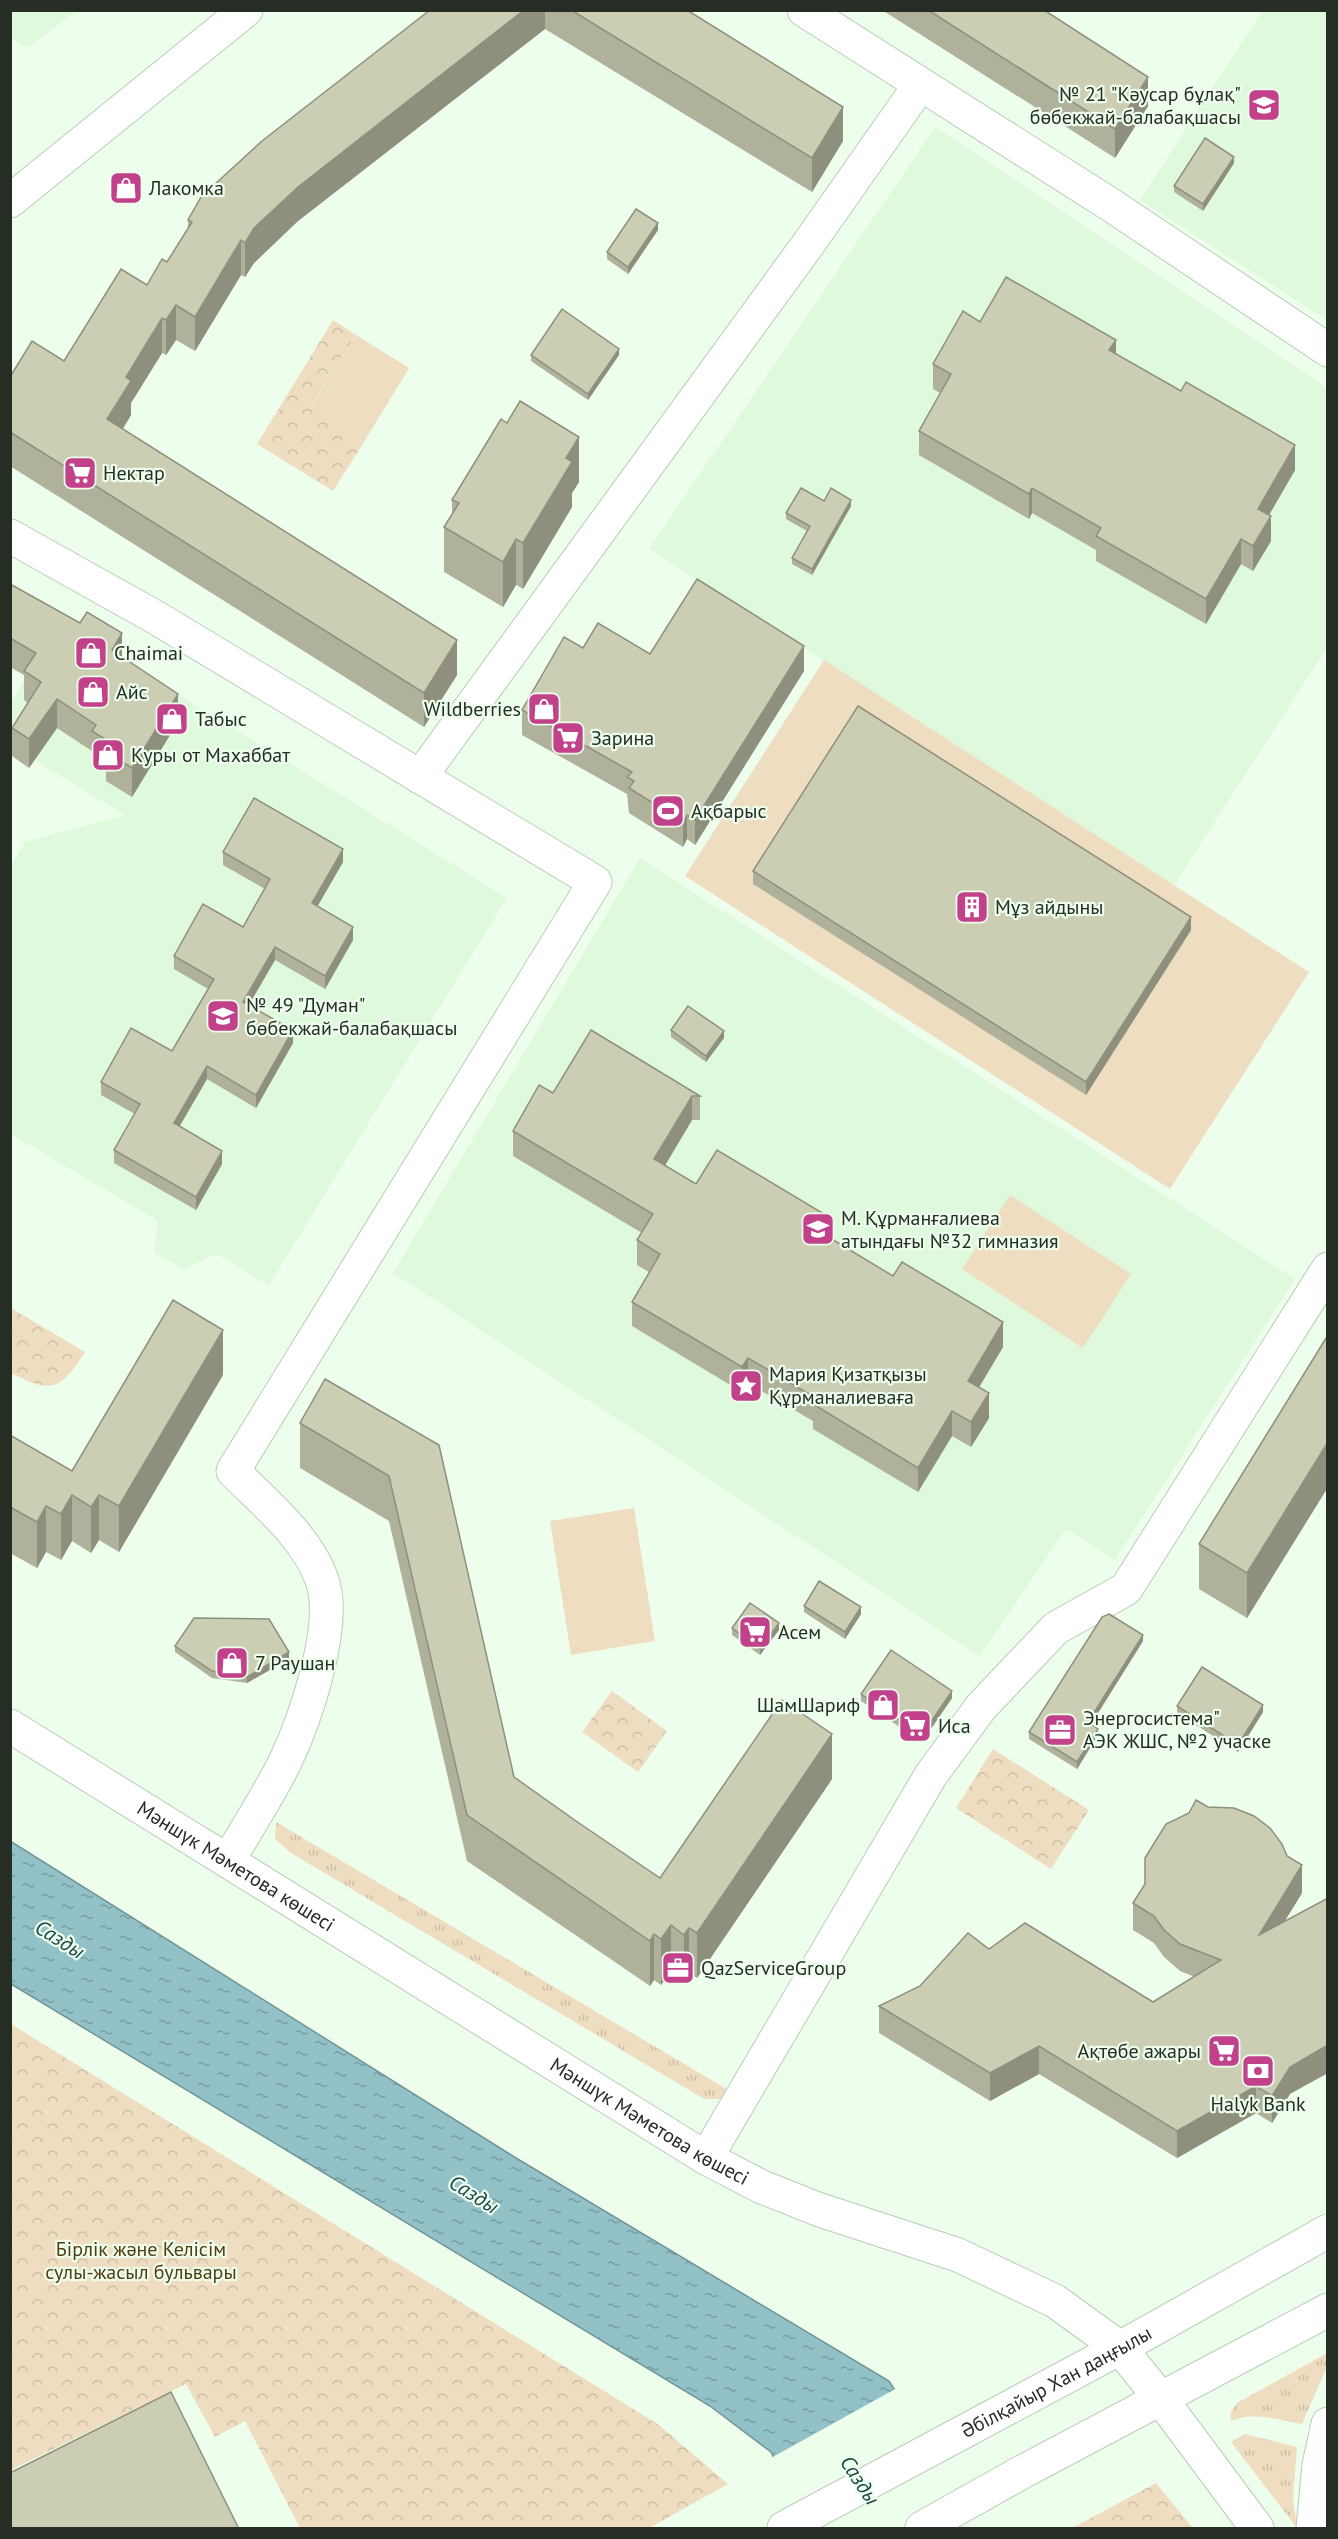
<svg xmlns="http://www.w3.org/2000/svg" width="1338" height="2539" viewBox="0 0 1338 2539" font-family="'PT Sans',sans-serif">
  <defs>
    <pattern id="grass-tufts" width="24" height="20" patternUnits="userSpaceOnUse" patternTransform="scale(1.5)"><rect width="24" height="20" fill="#eeddc0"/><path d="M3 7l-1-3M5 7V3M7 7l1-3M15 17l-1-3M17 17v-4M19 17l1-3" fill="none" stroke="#ccbea5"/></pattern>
    <pattern id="park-crowns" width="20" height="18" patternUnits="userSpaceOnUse" patternTransform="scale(1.5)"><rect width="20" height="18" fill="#eeddc0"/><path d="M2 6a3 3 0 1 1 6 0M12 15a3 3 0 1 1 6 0" fill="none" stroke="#ccbea5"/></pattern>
    <pattern id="water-ripples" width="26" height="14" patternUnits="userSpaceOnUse" patternTransform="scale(1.5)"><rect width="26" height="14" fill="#92c2c7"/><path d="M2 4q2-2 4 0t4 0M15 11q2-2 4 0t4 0" fill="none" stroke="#779ea1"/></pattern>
  </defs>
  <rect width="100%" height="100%" fill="#eefeed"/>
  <g fill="#dff9dd">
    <path d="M10,11L11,10L77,11L27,48L11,38Z"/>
    <path d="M1262,11H1327V320L1140,200Z"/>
    <path d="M935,127L1327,388V648L1174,885L649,549Z"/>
    <path d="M59,623L193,703L507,898L269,1285L216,1254L184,1269L154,1253L158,1221L11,1134V866L25,842L125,815L11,746L10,704Z"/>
    <path d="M640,858L1295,1279L1115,1560L1066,1529L980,1656L393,1273Z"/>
  </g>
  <g fill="url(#grass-tufts)">
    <path d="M276,1822L730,2091L720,2099H704L291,1853L275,1839Z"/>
    <path d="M1327,2353V2367L1302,2424C1279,2420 1253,2411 1231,2421V2412L1237,2403Z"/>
    <path d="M1245,2434L1297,2447L1293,2498L1297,2528L1231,2442Z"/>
  </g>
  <g fill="url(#park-crowns)">
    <path d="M333,320L356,335L310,408L364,442L333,491L257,444Z"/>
    <path d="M11,1308L85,1352C61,1389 53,1395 11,1373Z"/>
    <path d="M612,1691L667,1731L638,1772L582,1732Z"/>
    <path d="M993,1749L1089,1810L1051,1869L956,1808Z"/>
    <path d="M11,2024L659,2425L728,2484L649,2528H300L245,2421L215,2437L186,2384L11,2470Z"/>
    <path d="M1156,2483L1193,2528H1072Z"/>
  </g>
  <g fill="#eeddc0">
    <path d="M356,335L409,368L364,442L310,409Z"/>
    <path d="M824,660L1309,972L1170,1189L685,876Z"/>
    <path d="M1010,1195L1131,1274L1083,1348L962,1269Z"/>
    <path d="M634,1508L655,1641L571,1655L550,1521Z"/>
  </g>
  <path fill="url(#water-ripples)" stroke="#719596" stroke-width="1.5" d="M10,1841L516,2158L889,2381L985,2528H808L771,2452L710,2406L11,1984Z"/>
  <path fill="#eefeed" d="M897,2388L988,2528H804L771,2458Z"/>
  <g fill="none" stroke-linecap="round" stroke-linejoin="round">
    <g stroke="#b9cdb7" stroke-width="35">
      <g id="minor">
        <path d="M804,10L1111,205L1328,350"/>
        <path d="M10,536L155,617L595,882L233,1471C265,1503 307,1537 322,1580C338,1625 305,1720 285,1762C268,1796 247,1828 228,1861"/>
        <path d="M420,777L809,243L920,85"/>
        <path d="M706,2158L931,1775L981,1707L1056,1628L1126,1589L1328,1269"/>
      </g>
    </g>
    <g stroke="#b9cdb7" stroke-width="35">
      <g id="tertiary">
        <path d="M10,201L246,10"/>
        <path d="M1161,2399L1257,2528"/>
      </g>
    </g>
    <g stroke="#b9cdb7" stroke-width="35">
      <g id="secondary">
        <path id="s1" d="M10,1726L706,2158L762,2187L820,2210L958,2255L1055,2301L1120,2348L1161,2399"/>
        <path id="s2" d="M784,2528L1120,2348L1328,2231"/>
        <path d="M922,2528L1024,2471L1328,2310"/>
        <path d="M1313,2528L1319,2465L1328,2424"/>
      </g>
    </g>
    <use href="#minor" stroke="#fff" stroke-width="33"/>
    <use href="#tertiary" stroke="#fff" stroke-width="33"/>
    <use href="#secondary" stroke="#fff" stroke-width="33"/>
  </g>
  <g fill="#afb19a">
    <path d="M430,10H687L843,141L812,192L545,29L298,221L254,263L245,277L241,275L195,351L176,340L166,355L162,353L131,403V415L123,429L457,675L424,727L10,466V377L64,361L147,285L167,262L188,229V220Z"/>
    <path d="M882,10H1044L1148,106L1115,158Z"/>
    <path d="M1234,163L1203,211L1174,192V186Z"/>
    <path d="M658,230L628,274L607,259V252Z"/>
    <path d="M980,322L1116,354L1295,470L1269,515L1271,541L1253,571L1241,564L1206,624L1096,561V550L1032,513L1029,519L919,455V431L940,393L933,389V364Z"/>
    <path d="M531,355H619L588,400L531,361Z"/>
    <path d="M507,423L579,482L572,493V507L523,589L516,585L503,607L444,572V527L452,514V500Z"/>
    <path d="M824,501L851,506L812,575L792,564V558L807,531L786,519V513Z"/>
    <path d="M10,584L122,656L178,722L132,797L106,781V768L92,759V751L57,728L29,768L12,756V728L28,703L24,700V675L10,667Z"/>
    <path d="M583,648L650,654L804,671L695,845L687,839L683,847L629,813L627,794L522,735V710Z"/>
    <path d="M223,852L343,862L317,906L353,940L325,989L275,960L249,1005L293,1043L256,1108L207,1079L179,1126L222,1164L196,1210L114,1163V1150L135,1114L101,1095V1082L172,1051L208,989L174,969V956L243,927L265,889L223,865Z"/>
    <path d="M753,871L1191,930L1086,1095L753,884Z"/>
    <path d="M671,1030L724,1038L706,1062L671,1037Z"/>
    <path d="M553,1093L700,1096V1120H692L665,1165L696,1184L829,1238L1003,1347L979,1387L989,1418L971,1447L952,1436L918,1492L813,1429V1421L748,1383L742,1392L632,1326V1302L649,1272L637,1265V1240L642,1233L513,1156V1131Z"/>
    <path d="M1328,1335V1487L1247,1618L1199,1589V1544Z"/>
    <path d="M223,1375L119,1552L99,1540L91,1553L72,1541L61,1560L46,1552L37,1568L10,1553V1435L72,1471Z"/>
    <path d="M300,1423L439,1445L514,1777L576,1821L660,1878L832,1779L697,1978L689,1973L684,1980L671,1971L661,1985L654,1980L650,1986L467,1861L389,1521L300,1468Z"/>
    <path d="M804,1606L861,1614L845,1639L804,1612Z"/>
    <path d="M732,1628L779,1630L760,1655L732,1635Z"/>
    <path d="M1143,1641L1091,1724L1098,1735L1077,1769L1029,1739V1732Z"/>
    <path d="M175,1646L289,1659L247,1683L212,1678L175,1652Z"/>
    <path d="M861,1694L952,1698L922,1742L861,1701Z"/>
    <path d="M1177,1706L1263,1712L1238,1752L1177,1713Z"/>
    <path d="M1302,1893L1284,1922L1290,2094L1272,2123L1256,2113L1177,2158L1039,2074L990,2101L879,2033V2006L920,1986L989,1949L1153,2002L1195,1977L1180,1971L1164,1957L1154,1943L1133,1930V1903Z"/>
  </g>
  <g fill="#8e907d">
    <path d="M524,10H545V29L298,221L254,263L245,277V243L254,228L298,187Z"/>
    <path d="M1148,77V106L1115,158V129Z"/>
    <path d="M843,107V141L812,192V158Z"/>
    <path d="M1234,157V163L1203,211V204Z"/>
    <path d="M658,223V230L628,274V267Z"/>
    <path d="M241,240V275L195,351V317Z"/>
    <path d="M176,305V340L166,355V320Z"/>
    <path d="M162,318V353L131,403V415L107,453V419L126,377Z"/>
    <path d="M1116,340V365L1109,350Z"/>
    <path d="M619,349V355L588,400V394Z"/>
    <path d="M579,437V482L572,493V507L523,589V543L566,458Z"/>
    <path d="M1295,445V470L1258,534V509Z"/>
    <path d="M1032,488V513L1029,519V494Z"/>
    <path d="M851,500V506L812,575V569Z"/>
    <path d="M1271,516V541L1253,571V546Z"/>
    <path d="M516,539V585L503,607V562Z"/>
    <path d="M1241,539V564L1206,624V599Z"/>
    <path d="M122,633V662L112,650Z"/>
    <path d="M457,640V675L424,727V693Z"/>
    <path d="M804,646V671L695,845V820Z"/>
    <path d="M178,694V722L132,797V768Z"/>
    <path d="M57,699V728L29,768V739Z"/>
    <path d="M687,815V839L683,847V822Z"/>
    <path d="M343,849V862L312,916V903Z"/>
    <path d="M1191,917V930L1086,1095V1082Z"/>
    <path d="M353,927V940L325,989V976Z"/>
    <path d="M275,947V960L243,1015V1002Z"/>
    <path d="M293,1030V1043L256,1108V1095Z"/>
    <path d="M724,1031V1038L706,1062V1056Z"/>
    <path d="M207,1066V1079L174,1136V1123Z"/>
    <path d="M692,1096V1120L654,1184V1159Z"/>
    <path d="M222,1151V1164L196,1210V1197Z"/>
    <path d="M829,1217V1242L820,1232Z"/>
    <path d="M1003,1322V1347L968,1406V1381Z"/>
    <path d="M223,1330V1375L119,1552V1506Z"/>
    <path d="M748,1358V1383L742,1392V1367Z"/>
    <path d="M989,1393V1418L971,1447V1422Z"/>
    <path d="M952,1411V1436L918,1492V1468Z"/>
    <path d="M1328,1442V1487L1247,1618V1573Z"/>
    <path d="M72,1495V1541L61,1560V1514Z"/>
    <path d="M99,1495V1540L91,1553V1507Z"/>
    <path d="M46,1506V1552L37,1568V1522Z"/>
    <path d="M861,1607V1614L845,1639V1632Z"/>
    <path d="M779,1623V1630L760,1655V1649Z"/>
    <path d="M1143,1635V1641L1088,1729V1722Z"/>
    <path d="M289,1652V1659L247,1683V1677Z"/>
    <path d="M952,1691V1698L922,1742V1735Z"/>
    <path d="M1263,1705V1712L1238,1752V1745Z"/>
    <path d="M1098,1729V1735L1077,1769V1762Z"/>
    <path d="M832,1734V1779L697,1978V1933Z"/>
    <path d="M1302,1865V1893L1259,1963V1935Z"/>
    <path d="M671,1925V1971L661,1985V1939Z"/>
    <path d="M689,1928V1973L684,1980V1935Z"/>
    <path d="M654,1934V1980L650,1986V1941Z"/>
    <path d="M1328,2045V2073L1290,2094L1272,2123V2096L1290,2067Z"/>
    <path d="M1039,2046V2074L990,2101V2073Z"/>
    <path d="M1256,2086V2113L1177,2158V2131Z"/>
  </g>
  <g fill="#cbceb3" stroke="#8e907d" stroke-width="1.5">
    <path d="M430,10H524L298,187L254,228L245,243L241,240L195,317L176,305L166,320L162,318L126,377L131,381L107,419L457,640L424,693L10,432V377L32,341L64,361L121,269L147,285L162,259L167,262L192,222L188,220L201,197L262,141Z"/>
    <path d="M571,10H687L843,107L812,158Z"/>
    <path d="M928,10H1044L1148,77L1115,129Z"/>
    <path d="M1205,138L1234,157L1203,204L1174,186Z"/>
    <path d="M636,209L658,223L628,267L607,252Z"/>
    <path d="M1006,277L1116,340L1109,350L1181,391L1186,382L1295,445L1258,509L1271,516L1253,546L1241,539L1206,599L1096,536L1101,528L1032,488L1029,494L919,431L951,374L933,364L963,311L980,322Z"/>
    <path d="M562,309L619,349L588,394L531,355Z"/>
    <path d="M520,401L579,437L566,458L572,462L523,543L516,539L503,562L444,527L459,503L452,500L501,419L507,423Z"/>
    <path d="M801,488L824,501L831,488L851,500L812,569L792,558L810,526L786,513Z"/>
    <path d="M697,579L804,646L695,820L687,815L683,822L629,788L634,781L627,777L632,772L522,710L564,637L583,648L598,623L650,654Z"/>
    <path d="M10,584L80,623L87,612L122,633L112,650L178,694L132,768L106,752L111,743L92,731L96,725L57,699L29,739L12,728L41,682L24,671L36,653L10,638Z"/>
    <path d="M858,706L1191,917L1086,1082L753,871Z"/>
    <path d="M254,798L343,849L312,903L353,927L325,976L275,947L243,1002L293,1030L256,1095L207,1066L174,1123L222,1151L196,1197L114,1150L140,1104L101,1082L131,1028L172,1051L214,979L174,956L203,904L243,927L270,879L223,852Z"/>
    <path d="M688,1006L724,1031L706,1056L671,1030Z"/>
    <path d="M591,1030L700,1096H692L654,1159L696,1184L717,1150L829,1217L820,1232L893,1276L902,1262L1003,1322L968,1381L989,1393L971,1422L952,1411L918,1468L813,1404L816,1398L748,1358L742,1367L632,1302L660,1254L637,1240L653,1214L513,1131L539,1085L553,1093Z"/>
    <path d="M173,1300L223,1330L119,1506L99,1495L91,1507L72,1495L61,1514L46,1506L37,1522L10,1507V1435L72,1471Z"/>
    <path d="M1328,1335V1442L1247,1573L1199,1544Z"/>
    <path d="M325,1379L439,1445L514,1777L576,1821L660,1878L782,1700L832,1734L697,1933L689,1928L684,1935L671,1925L661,1939L654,1934L650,1941L467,1815L389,1476L300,1423Z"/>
    <path d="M819,1581L861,1607L845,1632L804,1606Z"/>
    <path d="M750,1603L779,1623L760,1649L732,1628Z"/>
    <path d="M1109,1614L1143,1635L1088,1722L1098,1729L1077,1762L1029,1732L1102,1617Z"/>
    <path d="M194,1618L269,1619L289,1652L247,1677L212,1671L175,1646Z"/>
    <path d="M891,1650L952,1691L922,1735L861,1694Z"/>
    <path d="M1202,1667L1263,1705L1238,1745L1177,1706Z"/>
    <path d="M1196,1800L1208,1807L1234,1808L1254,1816L1270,1828L1282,1844L1287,1856L1302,1865L1259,1935L1328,1898V2045L1290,2067L1272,2096L1256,2086L1177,2131L1039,2046L990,2073L879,2006L920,1986L968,1933L989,1949L1025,1923L1153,2002L1221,1960L1180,1944L1164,1930L1154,1916L1133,1903L1145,1884V1858L1166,1824L1189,1813Z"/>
    <path d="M171,2392L239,2529H10V2473Z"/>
  </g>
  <defs>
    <g id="school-square" transform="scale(1.725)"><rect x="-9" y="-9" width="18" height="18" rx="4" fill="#c1418b" stroke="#eefeed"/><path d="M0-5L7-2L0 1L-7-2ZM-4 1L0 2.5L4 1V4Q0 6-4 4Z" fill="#fff"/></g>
    <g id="shop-square" transform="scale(1.725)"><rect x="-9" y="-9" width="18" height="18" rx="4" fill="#c1418b" stroke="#eefeed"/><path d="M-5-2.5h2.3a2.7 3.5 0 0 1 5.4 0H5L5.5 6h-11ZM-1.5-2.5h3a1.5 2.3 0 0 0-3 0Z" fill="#fff"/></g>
    <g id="supermarket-square" transform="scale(1.725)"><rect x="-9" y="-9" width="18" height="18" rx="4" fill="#c1418b" stroke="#eefeed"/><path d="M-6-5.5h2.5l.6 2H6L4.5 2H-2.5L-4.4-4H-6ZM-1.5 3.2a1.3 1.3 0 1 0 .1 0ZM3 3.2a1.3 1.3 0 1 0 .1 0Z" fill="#fff"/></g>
    <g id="stadium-square" transform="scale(1.725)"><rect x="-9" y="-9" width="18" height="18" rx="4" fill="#c1418b" stroke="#eefeed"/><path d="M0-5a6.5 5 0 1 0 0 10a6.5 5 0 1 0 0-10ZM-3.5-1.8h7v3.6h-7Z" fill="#fff"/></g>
    <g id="building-square" transform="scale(1.725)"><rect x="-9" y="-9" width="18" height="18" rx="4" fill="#c1418b" stroke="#eefeed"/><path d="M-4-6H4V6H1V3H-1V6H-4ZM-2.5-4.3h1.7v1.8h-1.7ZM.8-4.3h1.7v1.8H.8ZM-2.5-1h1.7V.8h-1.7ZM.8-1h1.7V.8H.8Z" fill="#fff"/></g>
    <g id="sight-square" transform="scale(1.725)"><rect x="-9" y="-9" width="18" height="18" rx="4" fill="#c1418b" stroke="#eefeed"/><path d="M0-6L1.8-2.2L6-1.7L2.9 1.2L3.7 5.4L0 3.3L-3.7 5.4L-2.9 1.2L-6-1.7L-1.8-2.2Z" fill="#fff"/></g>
    <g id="office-square" transform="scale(1.725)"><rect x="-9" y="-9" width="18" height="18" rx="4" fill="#c1418b" stroke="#eefeed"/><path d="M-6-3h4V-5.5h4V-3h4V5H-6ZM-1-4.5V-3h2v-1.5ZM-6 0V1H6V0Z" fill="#fff"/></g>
    <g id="bank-square" transform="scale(1.725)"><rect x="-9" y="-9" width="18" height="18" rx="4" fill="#c1418b" stroke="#eefeed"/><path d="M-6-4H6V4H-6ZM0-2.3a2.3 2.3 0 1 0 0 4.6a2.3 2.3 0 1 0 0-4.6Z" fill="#fff"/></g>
  </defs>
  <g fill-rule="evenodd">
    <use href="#school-square" x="1264" y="105"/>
    <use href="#shop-square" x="126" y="188"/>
    <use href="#supermarket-square" x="80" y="473"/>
    <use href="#shop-square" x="91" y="653"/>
    <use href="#shop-square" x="93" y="692"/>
    <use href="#shop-square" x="544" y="709"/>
    <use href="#shop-square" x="172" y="719"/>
    <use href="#supermarket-square" x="568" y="738"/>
    <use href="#shop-square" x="108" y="755"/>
    <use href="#stadium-square" x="668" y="811"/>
    <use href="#building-square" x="972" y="907"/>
    <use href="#school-square" x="223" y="1016"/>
    <use href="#school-square" x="818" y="1229"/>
    <use href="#sight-square" x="746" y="1386"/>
    <use href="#supermarket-square" x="755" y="1632"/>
    <use href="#shop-square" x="232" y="1663"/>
    <use href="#shop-square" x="883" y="1705"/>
    <use href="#supermarket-square" x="915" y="1726"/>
    <use href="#office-square" x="1060" y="1730"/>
    <use href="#office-square" x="678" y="1968"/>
    <use href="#supermarket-square" x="1224" y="2051"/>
    <use href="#bank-square" x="1258" y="2071"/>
  </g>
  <g text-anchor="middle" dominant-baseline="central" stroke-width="4.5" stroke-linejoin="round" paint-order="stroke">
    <g font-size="20" fill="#252d24" stroke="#eefeed" text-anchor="start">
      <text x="1241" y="94" text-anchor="end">№ 21 "Кәусар бұлақ"<tspan x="1241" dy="23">бөбекжай-балабақшасы</tspan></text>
      <text x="149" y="188">Лакомка</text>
      <text x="103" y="473">Нектар</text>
      <text x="114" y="653">Chaimai</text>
      <text x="116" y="692">Айс</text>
      <text x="521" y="709" text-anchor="end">Wildberries</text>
      <text x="195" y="719">Табыс</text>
      <text x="591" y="738">Зарина</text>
      <text x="131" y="755">Куры от Махаббат</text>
      <text x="691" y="811">Ақбарыс</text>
      <text x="995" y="907">Мұз айдыны</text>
      <text x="246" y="1005">№ 49 "Думан"<tspan x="246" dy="23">бөбекжай-балабақшасы</tspan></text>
      <text x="841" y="1218">М. Құрманғалиева<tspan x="841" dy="23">атындағы №32 гимназия</tspan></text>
      <text x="769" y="1374">Мария Қизатқызы<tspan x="769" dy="23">Құрманалиеваға</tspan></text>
      <text x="778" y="1632">Асем</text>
      <text x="255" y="1663">7 Раушан</text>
      <text x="860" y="1705" text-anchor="end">ШамШариф</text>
      <text x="1083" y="1718">Энергосистема"<tspan x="1083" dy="23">АЭК ЖШС, №2 учаске</tspan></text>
      <text x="938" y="1726">Иса</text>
      <text x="701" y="1968">QazServiceGroup</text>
      <text x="1201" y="2051" text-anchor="end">Ақтөбе ажары</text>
      <text x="1258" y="2104" text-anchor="middle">Halyk Bank</text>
    </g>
    <g font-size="20" fill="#252d24" stroke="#eefeed">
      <text stroke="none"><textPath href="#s1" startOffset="266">Мәншүк Мәметова көшесі</textPath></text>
      <text stroke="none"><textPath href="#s1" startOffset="752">Мәншүк Мәметова көшесі</textPath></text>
      <text stroke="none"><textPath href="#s2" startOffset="309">Әбілқайыр Хан даңғылы</textPath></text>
    </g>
    <g font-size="20" fill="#513c12" stroke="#eefeed">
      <text x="141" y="2249">Бірлік және Келісім<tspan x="141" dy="23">сулы-жасыл бульвары</tspan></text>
    </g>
    <g font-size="21" font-style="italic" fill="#1a464b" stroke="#eefeed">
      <text transform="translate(60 1939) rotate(32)">Сазды</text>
      <text transform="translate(474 2194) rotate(32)">Сазды</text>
      <text transform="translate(860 2480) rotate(57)">Сазды</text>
    </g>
  </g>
  <rect width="1338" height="2539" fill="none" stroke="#252d24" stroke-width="24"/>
</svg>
